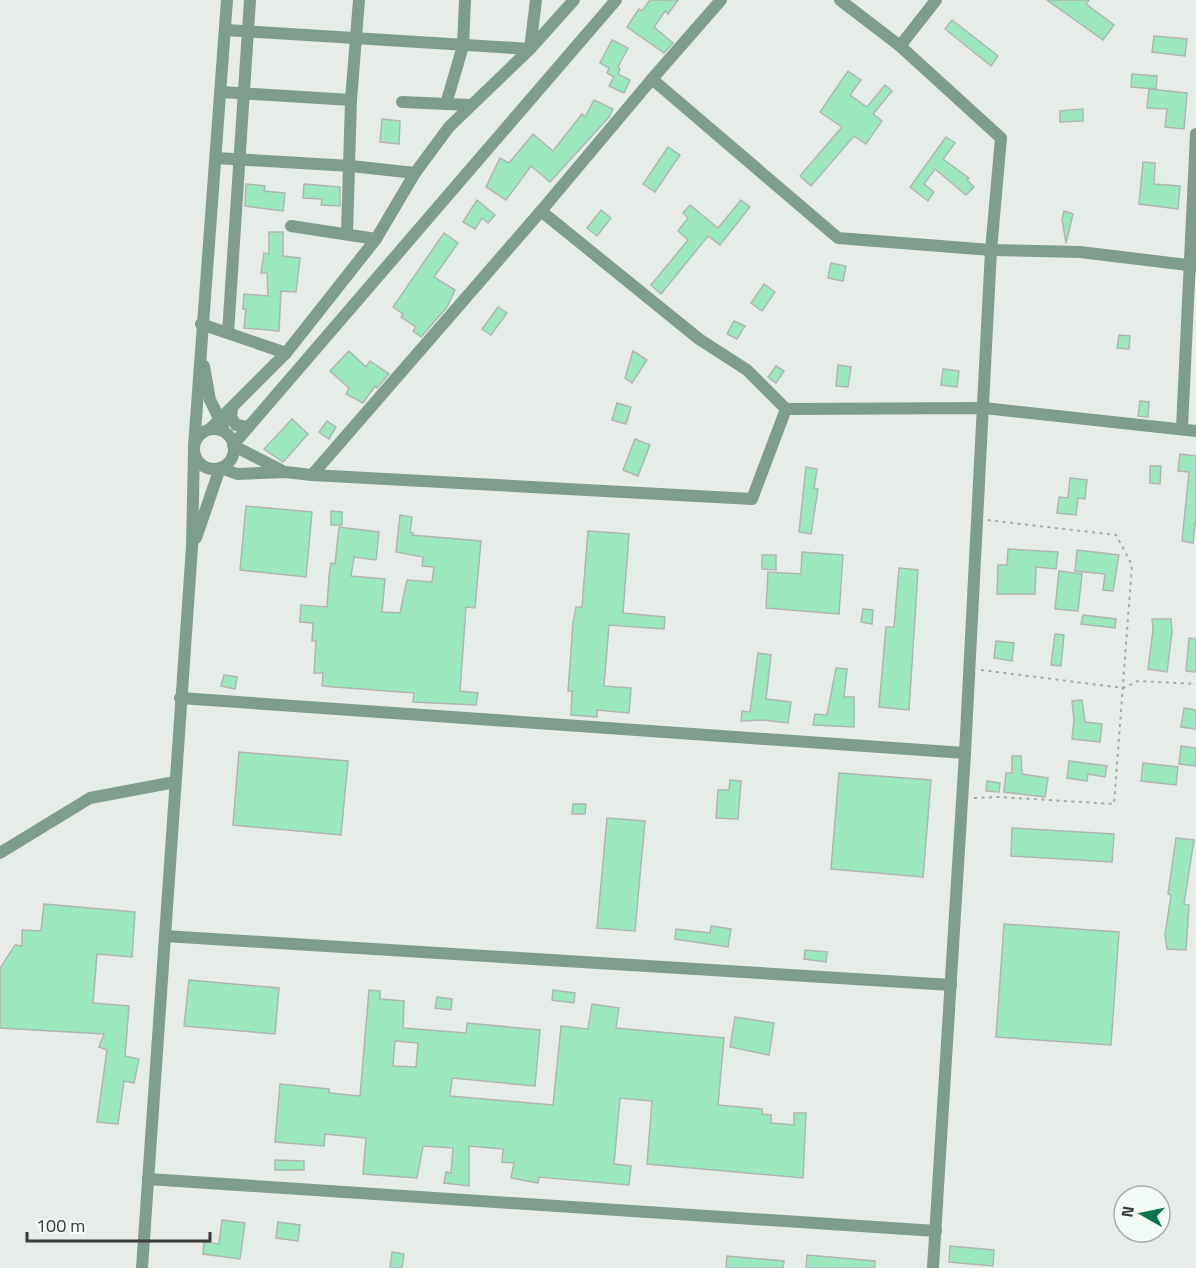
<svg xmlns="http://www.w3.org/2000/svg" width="1196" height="1268" viewBox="0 0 1196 1268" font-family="'Titillium Web',sans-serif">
  <rect width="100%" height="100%" fill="#e6ede9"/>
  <g fill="#9de9bf" stroke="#afb6b2" stroke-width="1.5" fill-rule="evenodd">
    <path d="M650,0H678L668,14L665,11L654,27L673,43L664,53L627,27L639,9L642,11Z"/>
    <path d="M1047,0H1089L1086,4L1114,25L1103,40Z"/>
    <path d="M952,20L998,56L991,66L945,29Z"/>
    <path d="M1154,36L1187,39L1185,56L1152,52Z"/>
    <path d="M612,40L628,48L618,67L620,69L618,74L630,80L624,93L609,86L614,77L607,73L609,68L600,63Z"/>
    <path d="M848,71L861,80L850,95L867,107L885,85L892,91L873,114L882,121L866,144L854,136L811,186L800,176L842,127L820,112Z"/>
    <path d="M1132,74L1157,76L1156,89L1131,87Z"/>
    <path d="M1149,89L1187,93L1184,129L1165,127L1167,109L1147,108Z"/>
    <path d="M594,100L613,109L609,117L550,182L531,166L506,200L486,187L500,158L509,163L533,134L553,151L582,114L585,117Z"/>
    <path d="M1083,109V121L1060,122V111Z"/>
    <path d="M382,119L400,121L399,144L380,142Z"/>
    <path d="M946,137L955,143L943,159L969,178L967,180L974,187L966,195L935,169L924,184L934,192L928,201L910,187Z"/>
    <path d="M668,147L680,155L655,192L643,184Z"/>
    <path d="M1143,162L1155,163L1154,184L1180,186L1178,209L1139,204Z"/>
    <path d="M246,184L265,186L264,191L285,193L283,211L245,206Z"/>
    <path d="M304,184L340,187V206L321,205L322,199L303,198Z"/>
    <path d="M477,200L495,215L488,223L482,218L475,229L463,222Z"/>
    <path d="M741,200L750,207L720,245L708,236L661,294L651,285L688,240L678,231L688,218L683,213L690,205L718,228Z"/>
    <path d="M601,210L611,218L597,236L587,228Z"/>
    <path d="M1064,211L1073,214L1066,243L1062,219Z"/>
    <path d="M269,232H283V256L300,258L296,292L281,291L279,331L244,328L246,309H243L244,294L268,296L267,273H261L264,253L269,254Z"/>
    <path d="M444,233L458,243L434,277L455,290L447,307L421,337L413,331L416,327L401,317L403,314L393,307Z"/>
    <path d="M831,263L846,266L843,281L828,278Z"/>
    <path d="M764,284L775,292L762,311L751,303Z"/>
    <path d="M498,307L507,313L491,335L482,329Z"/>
    <path d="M734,321L745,326L737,339L727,334Z"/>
    <path d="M1119,335L1130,336L1129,349L1117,348Z"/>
    <path d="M349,351L366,367L370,361L389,374L377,388L375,386L363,403L346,394L349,388L330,371Z"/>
    <path d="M633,351L647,360L632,383L625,378Z"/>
    <path d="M838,365L851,367L848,387L836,386Z"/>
    <path d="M776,366L784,371L776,383L768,377Z"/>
    <path d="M943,369L959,371L957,387L941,385Z"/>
    <path d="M1140,401L1149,402L1148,417L1138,416Z"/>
    <path d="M617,403L631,407L626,424L612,420Z"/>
    <path d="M292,419L308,434L283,462L264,449Z"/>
    <path d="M327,421L336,427L329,439L319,432Z"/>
    <path d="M635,439L650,445L638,476L623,470Z"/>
    <path d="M1180,454L1196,456V515L1193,543L1182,541L1189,472L1178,471Z"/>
    <path d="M1150,466H1161L1160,484L1150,483Z"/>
    <path d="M806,467L817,469L814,488L818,489L811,534L799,532Z"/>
    <path d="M1070,478L1087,480L1085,499L1078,498L1076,515L1057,513L1059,497L1068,498Z"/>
    <path d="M246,506L312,512L306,577L240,570Z"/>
    <path d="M331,511L342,512V525H331Z"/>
    <path d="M400,515L412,517L410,532L413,533L412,535L481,541L475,608L466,607L460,691L478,693L476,705L413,702L414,693L322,686L323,673H314L316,641H312L313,623L300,622L301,605L327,607L329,576L331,563L335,564L339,527L379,532L376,560L354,557L351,576L385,579L382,612L400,613L407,580L432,582L434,567L422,566L423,557L396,552Z"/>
    <path d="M588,531L629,534L623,613L665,617L664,629L609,625L604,686L631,688L629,713L597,710V717L571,715L572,691H568L573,623L576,607H582Z"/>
    <path d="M1008,549L1058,552L1056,569L1036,567L1035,594H997L998,565H1007Z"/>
    <path d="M1077,550L1119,555L1113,591L1103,590L1105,574L1075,571Z"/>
    <path d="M802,552L843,555L839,614L766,608L768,572L801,574Z"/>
    <path d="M762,555H776V570L762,569Z"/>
    <path d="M899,568L918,570L909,710L879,707L886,627H894Z"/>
    <path d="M1059,571L1082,574L1078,611L1055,609Z"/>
    <path d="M863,609L873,610L872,624L861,622Z"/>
    <path d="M1083,615L1116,619L1115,628L1081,624Z"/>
    <path d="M1152,619H1171L1172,632L1167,672L1148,669L1153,630Z"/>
    <path d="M1055,634L1064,635L1061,666L1051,665Z"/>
    <path d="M1189,638L1196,639V672L1186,671Z"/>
    <path d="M996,641L1014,643L1012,661L994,658Z"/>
    <path d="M758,653L771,655L766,699L791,702L788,723L763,720L741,721L742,711L750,712Z"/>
    <path d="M836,668L847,669L844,697H854V727L813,725L815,714L827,715Z"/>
    <path d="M224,675L237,677L235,689L221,686Z"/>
    <path d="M1082,700L1085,722L1102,724L1100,742L1072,739L1074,720L1072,701Z"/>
    <path d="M1184,708L1196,710V729L1181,727Z"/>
    <path d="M1181,746L1196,748V766L1179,764Z"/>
    <path d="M239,752L348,761L341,835L233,825Z"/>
    <path d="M1012,756H1021L1022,774L1048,778L1045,797L1004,792L1006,773H1012Z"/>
    <path d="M1069,761L1107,766L1105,777L1088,774L1087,781L1067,778Z"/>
    <path d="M1143,763L1178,767L1176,785L1141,781Z"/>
    <path d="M839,773L931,780L923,877L831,869Z"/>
    <path d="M730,780L741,781L738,819L716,818L718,790H729Z"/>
    <path d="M987,781L1000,783L999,792L986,791Z"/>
    <path d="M573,804H586L585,814H572Z"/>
    <path d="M607,818L645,821L635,931L597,928Z"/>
    <path d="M1012,828L1114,834L1112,862L1011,856Z"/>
    <path d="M1176,838L1194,840L1184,904L1189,905L1186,950L1167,949L1165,935L1171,895L1168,894Z"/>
    <path d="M44,904L135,912L132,957L97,954L93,1003L129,1006L125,1056L139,1059L134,1083L124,1081L118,1124L97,1122L107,1050L99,1047L104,1034L0,1028V968L15,945L22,946V930L41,931Z"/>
    <path d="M1004,924L1119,932L1111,1045L996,1037Z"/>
    <path d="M711,926L731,929L728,947L675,939L676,929L710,933Z"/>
    <path d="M805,950L827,952L826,962L804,959Z"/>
    <path d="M189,980L279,988L275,1034L184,1026Z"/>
    <path d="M369,990L380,991V999L404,1001L403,1028L466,1033L467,1023L540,1030L535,1086L452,1078L450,1096L553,1105L561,1026L588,1029L592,1004L619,1008L616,1028L724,1038L718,1105L762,1109V1114L771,1115V1123L794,1125V1113H806L803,1178L647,1164L652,1101L620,1098L614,1164L631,1166L629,1185L539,1177L538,1183L511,1178L514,1163L502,1162L503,1149L469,1146V1186L444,1183L446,1172L451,1173L453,1148L423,1146L417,1178L363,1174L366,1138L325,1134L324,1146L275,1142L280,1084L329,1089V1093L360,1096ZM395,1041L418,1043L416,1067L393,1066Z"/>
    <path d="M553,990L575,993L574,1003L552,1000Z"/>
    <path d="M437,997L452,999L451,1010L435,1008Z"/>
    <path d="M735,1017L774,1023L769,1055L730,1047Z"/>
    <path d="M275,1160L304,1161V1170H275Z"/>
    <path d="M222,1220L245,1223L240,1259L203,1254L204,1242L219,1244Z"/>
    <path d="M278,1222L300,1225L298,1241L276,1238Z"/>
    <path d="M950,1246L994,1250L993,1266L949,1262Z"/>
    <path d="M392,1252L404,1254L402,1268H390Z"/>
    <path d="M807,1255L875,1261V1268H806Z"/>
    <path d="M727,1256L784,1261L783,1268H726Z"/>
  </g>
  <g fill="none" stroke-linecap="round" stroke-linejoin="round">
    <g stroke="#a4a9a6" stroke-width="2" stroke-dasharray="3 4.5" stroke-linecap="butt">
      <path d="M981,670L1123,688L1138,681L1196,684"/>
      <path d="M974,798L999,797L1114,804L1132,565L1116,535L987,520"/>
    </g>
    <g stroke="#7f9d8c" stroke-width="12">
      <path d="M721,0L652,79L838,238L991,250L1080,252L1196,266"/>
      <path d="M840,0L900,46L1001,138L991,250L965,753"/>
      <path d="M226,30L530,49L536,0"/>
      <path d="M900,46L936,0"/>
      <path d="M221,92L351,100"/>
      <path d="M402,102L470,105"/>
      <path d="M446,104L463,46L465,0"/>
      <path d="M216,158L351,166L415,173"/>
      <path d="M541,211L652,79"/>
      <path d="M291,226L376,239"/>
      <path d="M347,233L351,100L359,0"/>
      <path d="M201,324L286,353"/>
      <path d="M228,333L250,0"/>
      <path d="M204,366L210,400L223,426"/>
      <path d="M232,409L231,417L236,425L248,427"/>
      <path d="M786,409L984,408L1196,431"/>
      <path d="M1182,428L1196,134"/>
      <circle cx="214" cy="449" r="20"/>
      <path d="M210,429L286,353L376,239L415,173L449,127L530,49L574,0"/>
      <path d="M233,445L616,0"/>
      <path d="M194,446L227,0"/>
      <path d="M234,446L281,470"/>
      <path d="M221,468L237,474L285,472L312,475L752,499L786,409L747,370L699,339L541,211L312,475"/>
      <path d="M196,538L220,468"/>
      <path d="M180,698L965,753L933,1268"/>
      <path d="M0,853L90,798L175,782"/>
      <path d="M165,936L951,985"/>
      <path d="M148,1179L936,1231"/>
      <path d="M142,1268L192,547L194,451"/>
    </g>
  </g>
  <g transform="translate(1142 1214) rotate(279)"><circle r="28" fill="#f3fbf6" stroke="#a8aeaa" stroke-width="1.5"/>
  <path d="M0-4.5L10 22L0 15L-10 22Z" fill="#0d734b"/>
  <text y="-9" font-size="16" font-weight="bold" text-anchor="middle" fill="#383b39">N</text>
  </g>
  <path d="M27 1232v9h183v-9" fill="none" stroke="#383b39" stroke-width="3"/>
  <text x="36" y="1232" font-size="18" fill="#383b39" stroke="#f3fbf6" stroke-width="4.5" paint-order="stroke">100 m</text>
</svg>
